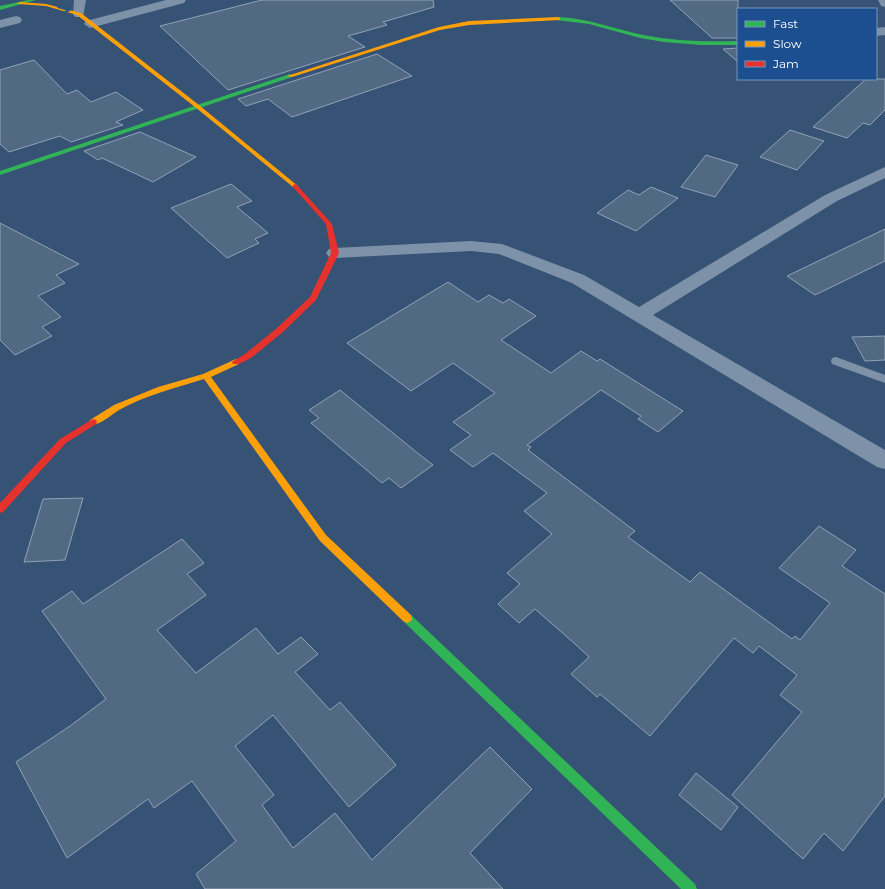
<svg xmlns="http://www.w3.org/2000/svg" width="885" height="889" viewBox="0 0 885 889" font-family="Montserrat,sans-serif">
  <rect width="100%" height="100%" fill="#365274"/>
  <g fill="#526984" stroke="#92a2b6">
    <path d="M262,0H433L434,7L383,22L387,25L348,36L365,47L228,90L160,26Z"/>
    <path d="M670,0H738V38H712Z"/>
    <path d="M738,48V62L723,49Z"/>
    <path d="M377,54L412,76L292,117L268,99L246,106L238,99Z"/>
    <path d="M34,60L67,94L77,90L91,102L116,92L143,110L116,122L123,125L71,142L60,136L9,152L0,144V70Z"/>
    <path d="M866,79H885V110L870,125L863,123L847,138L813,127Z"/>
    <path d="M790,130L824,141L797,170L760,157Z"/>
    <path d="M140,132L196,157L153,182L102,158L98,160L84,151Z"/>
    <path d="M706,155L738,165L715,197L681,187Z"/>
    <path d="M231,184L252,201L237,207L268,233L255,239L259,243L227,258L171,208Z"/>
    <path d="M651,187L678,198L636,231L597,213L628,190L639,195Z"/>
    <path d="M0,223L79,264L56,275L65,283L38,296L61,317L42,327L52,336L15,355L0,340Z"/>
    <path d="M885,229V261L815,295L787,276Z"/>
    <path d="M448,282L478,302L489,295L503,303L509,299L536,316L501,340L551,373L581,351L597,361L600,359L683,411L658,432L638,419L641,416L601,390L527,445L531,447L528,450L635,531L628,537L690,582L700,572L792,639L795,636L800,640L830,603L779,568L819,526L856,550L842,566L885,594V796L843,851L824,833L803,859L732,795L802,712L780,695L797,675L759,646L753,653L734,638L650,736L600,694L597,697L571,674L589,657L574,643L535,609L519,623L498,604L520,584L507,573L552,534L524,511L547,493L493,453L473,467L450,450L471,435L453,422L495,393L453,363L411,391L347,343Z"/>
    <path d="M885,336V360L865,361L852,337Z"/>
    <path d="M340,390L420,455L433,465L401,488L389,478L382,483L311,423L319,418L309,410Z"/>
    <path d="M83,498L65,560L24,562L43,499Z"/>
    <path d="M182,539L204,563L187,574L206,595L157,630L196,673L256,628L278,654L301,637L318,654L295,672L330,710L340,702L396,765L349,807L273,715L235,746L274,795L262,805L293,848L335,813L372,860L490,747L532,789L470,853L503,889H205L196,874L236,841L192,781L154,808L148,799L67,858L16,762L70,726L106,699L42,611L72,591L83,604Z"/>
    <path d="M696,773L738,807L721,830L679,795Z"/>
  </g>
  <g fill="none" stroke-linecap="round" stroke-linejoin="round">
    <path fill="#7d92a8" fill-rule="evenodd" d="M836,357L885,375V383L832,364L831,361L832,358Z"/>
    <g fill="#7d92a8" fill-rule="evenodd">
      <path d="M74,0H86L83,17H75L73,14Z"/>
      <path d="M166,0H186L184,3L90,28L84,24L86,21Z"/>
      <path d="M878,0H885V7L881,6Z"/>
      <path d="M16,16L20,17L22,20L20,23L0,28V20Z"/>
      <path d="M885,27V35L876,36V28Z"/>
      <path d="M885,167V178L837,201L653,315L885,450V469L877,467L572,283L499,254L471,251L335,258L329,257L326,253L329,249L335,248L471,241L502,244L584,275L639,307L825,195Z"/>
    </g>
    <g fill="#30b455" fill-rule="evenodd">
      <path d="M28,0H36L0,10V6Z"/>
      <path d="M558,17C588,18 614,29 643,35C674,41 706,42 738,41V45H701L664,42L640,38L589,24L556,20V18Z"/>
      <path d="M290,74L293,76L292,77L0,175V171Z"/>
      <path d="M407,613L411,615L695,884L697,889H681L403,621L402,618L403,615Z"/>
    </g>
    <g fill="#ff9f0a" fill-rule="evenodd">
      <path d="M20,2L46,4L81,13L199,105L298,186L295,188L293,187L195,107L77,15L46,6L18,4V3Z"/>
      <path d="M558,17L560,18V20L469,25L440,30L292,77L287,76L439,27L469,21Z"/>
      <path d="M236,359L239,360L240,362L239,364L211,377L326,535L411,615L412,618L411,621L407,623L403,621L320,541L204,379C176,388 146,395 119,410C112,414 99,427 90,424L89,422L90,420L114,405L158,387L203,374Z"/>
    </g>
    <g fill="#e5322d" fill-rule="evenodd">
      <path d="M295,184L297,185L332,224L339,253L316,300L283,332L251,358L239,364H233L232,362L245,354L277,328L310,297L331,253L326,224L293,187V185Z"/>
      <path d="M93,419L96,420L97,422L96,424L66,443L3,512L0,513V503L60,439Z"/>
    </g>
  </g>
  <defs><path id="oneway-shaft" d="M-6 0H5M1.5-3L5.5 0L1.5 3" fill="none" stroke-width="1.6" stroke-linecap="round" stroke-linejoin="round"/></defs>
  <use stroke="#1d5989" href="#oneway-shaft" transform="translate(64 9) rotate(17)"/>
  <rect x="737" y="8" width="140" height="72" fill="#1b4f8f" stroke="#7695bc"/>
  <rect x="745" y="21" width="20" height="6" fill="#30b455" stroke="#7695bc"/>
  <text x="773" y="28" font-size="12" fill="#ffffff">Fast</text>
  <rect x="745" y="41" width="20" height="6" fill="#ff9f0a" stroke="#7695bc"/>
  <text x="773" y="48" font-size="12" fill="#ffffff">Slow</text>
  <rect x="745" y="61" width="20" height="6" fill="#e5322d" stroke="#7695bc"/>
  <text x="773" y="68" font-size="12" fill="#ffffff">Jam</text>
</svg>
